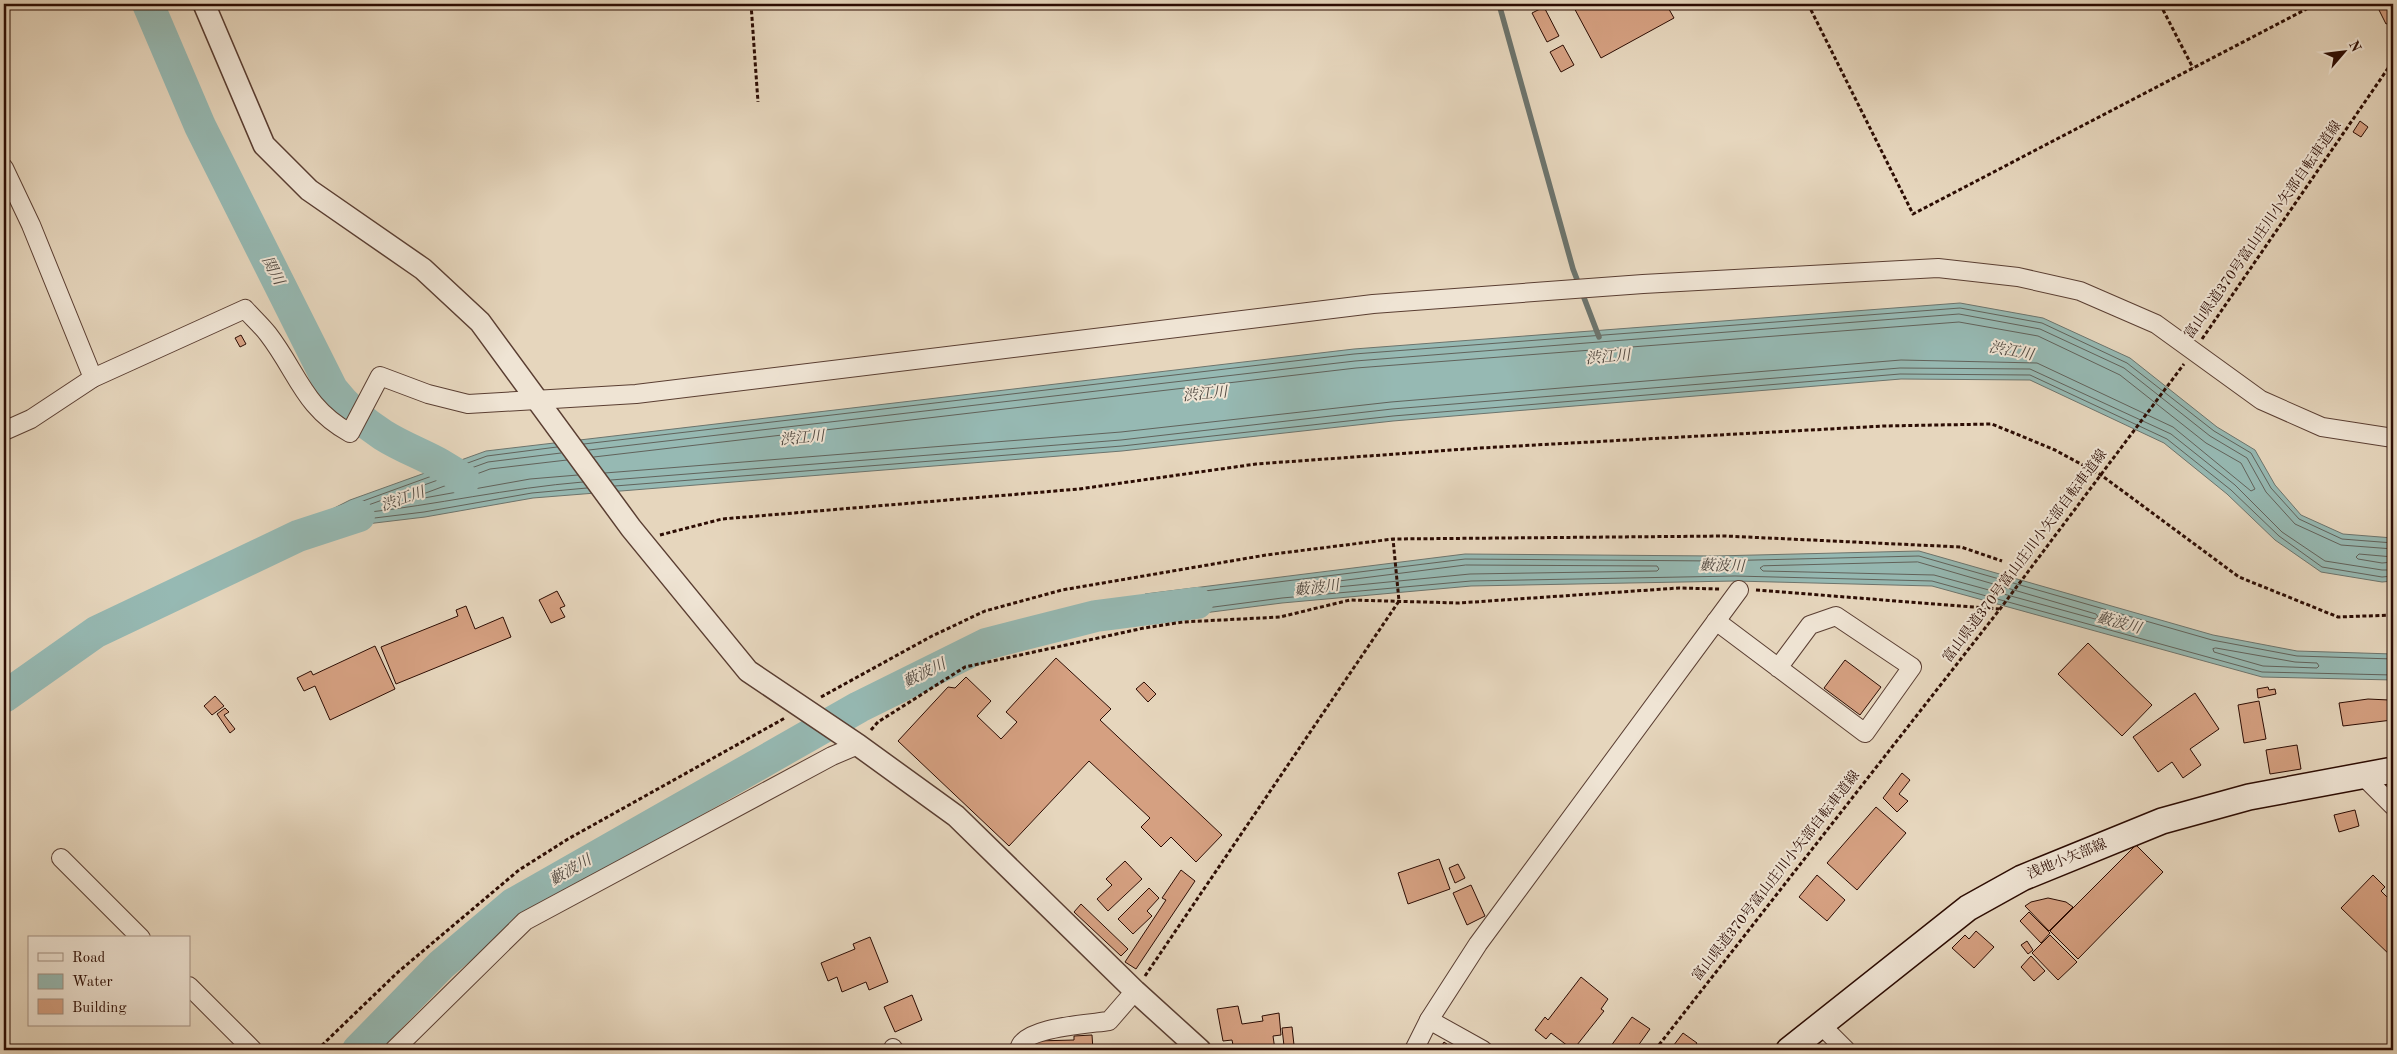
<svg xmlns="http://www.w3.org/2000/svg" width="2397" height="1054" viewBox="0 0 2397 1054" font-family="'Old Standard TT','Noto Serif JP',serif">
  <rect width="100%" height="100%" fill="#e6d6bd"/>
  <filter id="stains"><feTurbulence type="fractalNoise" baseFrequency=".004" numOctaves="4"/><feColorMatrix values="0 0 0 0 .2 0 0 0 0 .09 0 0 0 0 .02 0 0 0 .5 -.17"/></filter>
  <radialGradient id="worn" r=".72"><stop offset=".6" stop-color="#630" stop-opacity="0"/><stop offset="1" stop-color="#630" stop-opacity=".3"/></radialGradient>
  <g fill="#96b9b3" stroke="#6c746d">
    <path d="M1960,303L2043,318L2130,358L2217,427L2255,450L2275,485L2301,515L2343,534L2393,538V581L2382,582L2321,572L2275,540L2227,494L2164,443L2030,380L1901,379L1393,421L1122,451L533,498L425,517L283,534L350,500L486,451L1354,349Z"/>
    <path d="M1919,551L2213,635L2297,651L2393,654V680L2262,677L1932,586L1735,581L1471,586L1282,603L1157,619L1145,594L1465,554L1715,556Z"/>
  </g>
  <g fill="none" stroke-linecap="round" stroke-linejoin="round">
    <g stroke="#61625b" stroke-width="1">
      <path d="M584,444L1354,354L1960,308L2042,323L2127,363L2214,431L2251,453L2271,488L2299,519L2342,539L2393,543"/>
      <path d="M557,447L487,456L352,505L323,519L322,522L325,524L424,512L532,493L587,488"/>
      <path d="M589,450L1355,361L1959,314L2040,329L2124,368L2210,436L2247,458L2266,492L2295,524L2341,545L2393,549"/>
      <path d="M561,453L488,462L360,508L359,511L362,513C436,505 508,488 583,482"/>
      <path d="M594,457L1356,368L1959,322L2038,336L2120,375L2206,443L2241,463L2255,489L2251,491L2173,427L2037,363L1901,360L1391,402L1121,432L605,473"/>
      <path d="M567,460L490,469L423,494L421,497L424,498L530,479L578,475"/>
      <path d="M611,480L1121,440L1392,409L1900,368L2030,369L2171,434L2235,485L2282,532L2325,561L2382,570H2393"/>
      <path d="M615,486L1122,446L1393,416L1900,374L2030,375L2167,439L2231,490L2279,536L2322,567L2382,577L2393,576"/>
      <path d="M2393,557L2359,554L2356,557L2358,559L2382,563L2393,562"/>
      <path d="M1918,562L2096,614L2098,617L2095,619L1934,575L1763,571L1760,568L1763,566Z"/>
      <path d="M1466,565L1657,566L1659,569L1657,571L1470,574L1317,589L1314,587L1317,584Z"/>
      <path d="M2216,648L2295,662L2317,663L2319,666L2317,668L2263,666L2214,652L2213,649Z"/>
      <path d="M2393,659L2297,656L2212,640L1919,556L1715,561L1465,559L1156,597L1153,600L1161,614L1282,598L1471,581L1735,576L1932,581L2262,672L2393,675"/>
    </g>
    <path stroke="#6c746d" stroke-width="5.5" d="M1499,4L1573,269L1599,337"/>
    <g stroke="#96b9b3" stroke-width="32">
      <path d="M148,4L200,126L332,389C346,407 363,422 383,435C410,452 438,459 464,480"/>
      <path d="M4,697L96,632L298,536L359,516"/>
      <path d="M358,1050L441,965L513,904L859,707L986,644L1096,616L1197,603"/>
    </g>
  </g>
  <g fill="#d5a081" stroke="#2c0c03">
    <path d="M1572,4H1666L1674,18L1601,58Z"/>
    <path d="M2376,4H2393V21L2386,24Z"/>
    <path d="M1544,7L1559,36L1547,42L1532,13Z"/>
    <path d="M1563,45L1574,65L1561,72L1550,52Z"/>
    <path d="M2360,121L2368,127L2361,137L2353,132Z"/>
    <path d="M241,335L246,344L240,347L235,338Z"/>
    <path d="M557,591L565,606L560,608L565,617L551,623L539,600Z"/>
    <path d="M466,606L475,629L503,617L511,637L396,684L381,647L458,616L456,610Z"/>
    <path d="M2088,643L2152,705L2122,736L2058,674Z"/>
    <path d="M375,646L395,689L330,720L315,686L304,691L297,678L311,671L313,675Z"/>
    <path d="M1056,658L1111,709L1100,720L1222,835L1196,862L1171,837L1161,847L1141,827L1150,818L1089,761L1009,846L898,741L948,687L955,688L966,677L991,701L977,716L1001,739L1017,722L1006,712Z"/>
    <path d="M1845,660L1881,687L1860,715L1824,688Z"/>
    <path d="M1144,682L1156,694L1148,702L1136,689Z"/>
    <path d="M2268,687L2269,690L2275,689L2276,694L2258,698L2257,689Z"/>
    <path d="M2195,693L2219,729L2190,749L2201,765L2183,778L2172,762L2158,772L2133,737Z"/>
    <path d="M215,696L224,706L212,715L204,706Z"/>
    <path d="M2368,699L2389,700L2392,720L2343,726L2339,703Z"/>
    <path d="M2259,701L2266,739L2244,743L2238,705Z"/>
    <path d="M225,708L229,712L224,715L235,729L230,733L217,714Z"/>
    <path d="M2297,745L2301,769L2270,774L2266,750Z"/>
    <path d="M1902,773L1910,780L1899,794L1908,801L1897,812L1883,798Z"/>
    <path d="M1876,807L1906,833L1857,890L1827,863Z"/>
    <path d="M2355,810L2359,826L2339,832L2334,815Z"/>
    <path d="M2136,845L2163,872L2078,959L2050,931Z"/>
    <path d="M1439,859L1450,889L1408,904L1398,873Z"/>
    <path d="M1125,861L1142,879L1108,911L1097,899L1112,885L1106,879Z"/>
    <path d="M1458,864L1465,878L1455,883L1449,868Z"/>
    <path d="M1181,870L1195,881L1136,969L1125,962L1166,900L1162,898Z"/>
    <path d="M1817,875L1845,900L1827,921L1799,897Z"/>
    <path d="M2373,875L2385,887L2381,891L2393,903V958L2341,908Z"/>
    <path d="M1471,885L1485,916L1467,925L1453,893Z"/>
    <path d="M1149,888L1159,898L1147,911L1152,916L1133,934L1118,919Z"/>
    <path d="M2048,898L2066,902L2073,907L2049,931L2025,906L2031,902Z"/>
    <path d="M1081,904L1128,949L1121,956L1074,912Z"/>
    <path d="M2029,912L2050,933L2041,943L2020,921Z"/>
    <path d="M1976,931L1994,947L1974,968L1952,948L1965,935L1969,939Z"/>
    <path d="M2050,935L2077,962L2058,980L2032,953Z"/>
    <path d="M870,937L888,982L869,990L866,982L842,992L837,977L828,981L821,963L855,949L853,944Z"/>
    <path d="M2027,941L2033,950L2028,954L2021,945Z"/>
    <path d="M2031,956L2045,971L2034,981L2021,967Z"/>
    <path d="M1581,977L1608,999L1601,1009L1604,1011L1573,1050L1551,1033L1546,1039L1535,1030L1545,1017L1548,1020Z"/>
    <path d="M912,995L922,1020L895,1032L884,1007Z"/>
    <path d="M1238,1006L1242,1024L1263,1021L1262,1016L1279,1013L1281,1035L1273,1036L1275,1050H1234L1232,1040L1223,1041L1217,1009Z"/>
    <path d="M1632,1017L1650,1029L1635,1050H1608Z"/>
    <path d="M1292,1027L1294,1045L1284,1046L1282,1028Z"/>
    <path d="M1683,1033L1697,1043L1692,1050H1670Z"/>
    <path d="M1092,1035L1093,1050H1037L1036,1041L1074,1040V1036Z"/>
    <path d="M1444,1042L1455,1050H1439Z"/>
  </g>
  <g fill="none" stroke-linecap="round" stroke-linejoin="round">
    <g stroke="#5a3e32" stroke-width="20">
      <g id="minor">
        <path d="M4,168L31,225L93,378"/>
        <path d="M4,431L31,419L93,378L245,309C252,317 261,325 268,334C298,373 304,408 350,433L380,376L428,394L468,404L636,394L1373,304L1643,284L1938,268L2018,277L2080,291L2156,324L2261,400L2322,427L2393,438"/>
        <path d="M1716,621L1865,733L1912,667L1836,616L1810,625L1778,668"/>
        <path d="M2362,775L2393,806"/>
        <path d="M61,858L141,938"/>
        <path d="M189,986L253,1050"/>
        <path d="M1429,1020L1483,1050"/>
        <path d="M1821,1025L1846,1050"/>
        <path d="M893,1048L894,1050"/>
        <path d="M394,1050L525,921L832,756L858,745"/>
        <path d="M1019,1050C1021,1027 1090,1024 1109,1021L1135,991"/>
        <path d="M1414,1050L1429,1020L1478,944L1739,590"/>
      </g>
    </g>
    <g stroke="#5a3e32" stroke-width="24">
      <path id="tertiary" d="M204,4L264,145L309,190L423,269L480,322L631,528L748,671L858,745L956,816L1135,991L1200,1050"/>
    </g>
    <g stroke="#2c0c03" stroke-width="28">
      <path id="secondary" d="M1789,1050L1968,908L2022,878L2162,821L2249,797L2393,770"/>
    </g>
    <g stroke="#2c0c03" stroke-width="3" stroke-dasharray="4 2.5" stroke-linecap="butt">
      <path d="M751,4L758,102"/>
      <path d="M1808,4L1913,214L2316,4"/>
      <path d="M2160,4L2193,68"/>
      <path d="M2202,339L2393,61"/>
      <path d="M660,535L722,519L1079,489L1256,464L1480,448L1884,426L1992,424L2055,450L2101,475L2239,577L2338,617L2393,615"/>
      <path d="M1756,590L1999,609"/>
      <path d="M821,697L932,636L985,611L1062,590L1266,555L1393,539L1725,536L1961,547L2002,561"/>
      <path d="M871,730L878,722L965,667L1144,628L1183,622L1280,617L1350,600L1459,603L1679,588L1720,589"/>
      <path d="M1145,976L1399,601L1393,539"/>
      <path d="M317,1050L398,972L519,870L568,839L785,718"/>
      <path d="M1655,1050L2000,609L2184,364"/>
    </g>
    <use href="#minor" stroke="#efe4d4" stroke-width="18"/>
    <use href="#tertiary" stroke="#efe4d4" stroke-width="21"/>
    <use href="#secondary" stroke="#efe4d4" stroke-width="25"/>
  </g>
  <g text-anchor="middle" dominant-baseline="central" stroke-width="4" stroke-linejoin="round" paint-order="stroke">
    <g font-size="14" fill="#2c0c03" stroke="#efe4d4">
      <text transform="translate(2263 230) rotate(-55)">富山県道370号富山庄川小矢部自転車道線</text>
      <text transform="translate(2025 556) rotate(-53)">富山県道370号富山庄川小矢部自転車道線</text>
      <text transform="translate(2067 859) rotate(-22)">浅地小矢部線</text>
      <text transform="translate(1776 876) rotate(-52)">富山県道370号富山庄川小矢部自転車道線</text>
    </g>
    <g font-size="15" font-style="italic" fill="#514941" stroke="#efe4d4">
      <text transform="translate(272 271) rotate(63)">関川</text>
      <text transform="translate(2011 352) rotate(11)">渋江川</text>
      <text transform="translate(1608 358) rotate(-5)">渋江川</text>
      <text transform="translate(1205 395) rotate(-5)">渋江川</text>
      <text transform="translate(802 439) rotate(-5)">渋江川</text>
      <text transform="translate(403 500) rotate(-19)">渋江川</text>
      <text transform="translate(1722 567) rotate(1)">藪波川</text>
      <text transform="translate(1317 589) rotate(-7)">藪波川</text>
      <text transform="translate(2119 624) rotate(15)">藪波川</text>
      <text transform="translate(925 674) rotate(-26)">藪波川</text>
      <text transform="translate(571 871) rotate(-30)">藪波川</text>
    </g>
  </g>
  <rect width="2397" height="1054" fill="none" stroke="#e6d6bd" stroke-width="20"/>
  <rect x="5" y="5" width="2387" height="1044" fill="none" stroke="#2c0c03" stroke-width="2.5"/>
  <rect x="10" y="10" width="2377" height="1034" fill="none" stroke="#2c0c03"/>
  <rect x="28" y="936" width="162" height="90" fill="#efe4d4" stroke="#a18e80"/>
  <rect x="38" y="953" width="25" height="8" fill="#efe4d4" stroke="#a18e80"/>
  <text x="72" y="962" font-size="15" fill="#2c0c03">Road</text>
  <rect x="38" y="974" width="25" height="15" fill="#96b9b3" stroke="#a18e80"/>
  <text x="72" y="986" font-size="15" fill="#2c0c03">Water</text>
  <rect x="38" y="999" width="25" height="15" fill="#d5a081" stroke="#a18e80"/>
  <text x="72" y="1012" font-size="15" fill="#2c0c03">Building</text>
  <g transform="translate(2344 52) rotate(62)" stroke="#efe4d4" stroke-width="4" paint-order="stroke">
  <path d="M0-4L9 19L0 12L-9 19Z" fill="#2c0c03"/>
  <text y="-8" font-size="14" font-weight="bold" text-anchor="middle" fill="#2c0c03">N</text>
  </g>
  <rect width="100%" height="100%" filter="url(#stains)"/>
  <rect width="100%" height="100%" fill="url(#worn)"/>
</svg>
